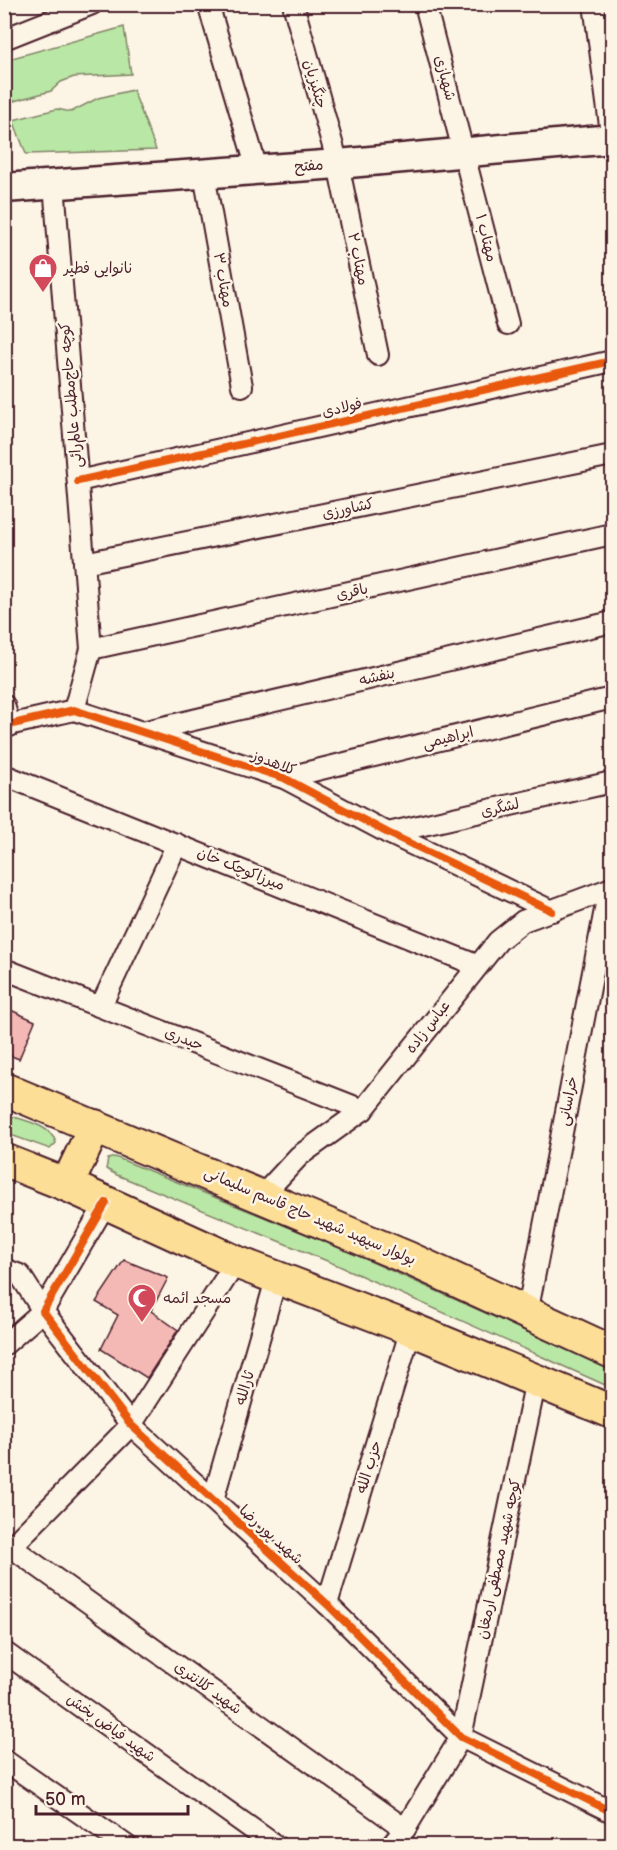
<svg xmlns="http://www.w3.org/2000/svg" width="617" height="1850" viewBox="0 0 617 1850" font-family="'Balsamiq Sans','Playpen Sans Arabic',sans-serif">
  <rect width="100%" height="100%" fill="#fcf5e5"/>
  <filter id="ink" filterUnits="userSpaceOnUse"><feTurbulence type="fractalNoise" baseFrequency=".0167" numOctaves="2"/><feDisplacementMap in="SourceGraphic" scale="12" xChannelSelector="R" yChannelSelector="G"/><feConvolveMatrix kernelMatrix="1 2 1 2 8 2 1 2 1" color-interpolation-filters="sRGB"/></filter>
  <g filter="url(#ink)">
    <g fill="#b9e7a5" stroke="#828368" stroke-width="1.5">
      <path d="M124,27L131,74L74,77L61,82L51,91L10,102L5,90V60Z"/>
      <path d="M133,90L156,150L26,154L13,120L57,109L71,112L98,98Z"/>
      <path d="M5,1114C21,1120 51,1124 56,1143L50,1149L5,1133Z"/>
      <path d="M115,1157L343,1249L612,1370V1388L337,1265L117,1175L106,1169L108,1159Z"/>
    </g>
    <g fill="#f5b9b5" stroke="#4a1f2b" stroke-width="1.5">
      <path d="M4,1007L35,1021L19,1059L4,1053Z"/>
      <path d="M124,1260L168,1278L151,1311L178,1330L147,1378L101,1349L118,1315L96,1302Z"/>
    </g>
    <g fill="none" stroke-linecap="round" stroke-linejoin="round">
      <g stroke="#4a1f2b" stroke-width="24">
        <g id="minor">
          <path d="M208,4L257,169"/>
          <path d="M293,4L338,164L378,355"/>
          <path d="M425,4L508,324"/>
          <path d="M594,4L612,141"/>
          <path d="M4,39L92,4"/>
          <path d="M204,174L242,386"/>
          <path d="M54,184L91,649L74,710"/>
          <path d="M78,481L612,361"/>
          <path d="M84,563L612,455"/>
          <path d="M91,649L612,534"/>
          <path d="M4,705L10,726"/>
          <path d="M4,726L74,710L284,778L388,833L552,911"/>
          <path d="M142,732L612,622"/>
          <path d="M4,775L476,965"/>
          <path d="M284,778L612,698"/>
          <path d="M388,833L612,782"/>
          <path d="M4,969L363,1110"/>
          <path d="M101,1006L177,844"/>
          <path d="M262,1196L299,1156L363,1110L498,941L523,921L612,888"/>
          <path d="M106,1203L43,1311L131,1425L327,1604L461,1737L612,1812"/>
          <path d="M4,1269L20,1275L43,1311L4,1345"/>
          <path d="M527,1314L609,889"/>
          <path d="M213,1500L277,1276"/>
          <path d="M11,1547L405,1829"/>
          <path d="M4,1554L131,1425L236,1262"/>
          <path d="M327,1604L411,1329"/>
          <path d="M4,1652L276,1846"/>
          <path d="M4,1760L127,1846"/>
          <path d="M391,1846L405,1829L461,1737L536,1380"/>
        </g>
      </g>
      <g stroke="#4a1f2b" stroke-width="33">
        <path id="secondary" d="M4,188L338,164L612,139"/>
      </g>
      <g stroke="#4a1f2b" stroke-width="36">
        <g id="primary">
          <path d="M4,1089L408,1258L612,1352"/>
          <path d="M4,1160L67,1185L236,1262L411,1329L612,1412"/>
          <path d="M67,1185L95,1126"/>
        </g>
      </g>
      <use href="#minor" stroke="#fcf5e5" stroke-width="20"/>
      <use href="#secondary" stroke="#fcf5e5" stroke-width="28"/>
      <use href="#primary" stroke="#fdde96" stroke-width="32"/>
      <g stroke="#fcf5e5" stroke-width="11">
        <g id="cycleway">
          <path d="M78,481L612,361"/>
          <path d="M4,726L74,710L284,778L388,833L552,911"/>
          <path d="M106,1203L43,1311L131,1425L327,1604L461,1737L612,1812"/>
        </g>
      </g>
      <use href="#cycleway" stroke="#e8590c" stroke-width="8"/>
    </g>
  </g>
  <defs>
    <g id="shop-pin" transform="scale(1.5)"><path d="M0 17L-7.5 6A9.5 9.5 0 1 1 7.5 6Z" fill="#d1495b" stroke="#fcf5e5"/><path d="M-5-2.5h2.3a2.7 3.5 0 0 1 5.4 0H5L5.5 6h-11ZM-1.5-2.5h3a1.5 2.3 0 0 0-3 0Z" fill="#fff"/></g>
    <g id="mosque-pin" transform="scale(1.5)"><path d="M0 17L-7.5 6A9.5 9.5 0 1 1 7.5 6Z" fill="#d1495b" stroke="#fcf5e5"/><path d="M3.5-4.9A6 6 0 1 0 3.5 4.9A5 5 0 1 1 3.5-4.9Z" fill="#fff"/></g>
  </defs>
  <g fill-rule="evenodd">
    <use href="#shop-pin" x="43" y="268"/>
    <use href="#mosque-pin" x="142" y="1298"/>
  </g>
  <g text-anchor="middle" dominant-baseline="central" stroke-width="5" stroke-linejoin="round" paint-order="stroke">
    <g font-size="15" fill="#4a1f2b" stroke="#fcf5e5">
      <text transform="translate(445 78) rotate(75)">شهبازی</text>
      <text transform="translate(315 84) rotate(74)">چنگیزیان</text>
      <text transform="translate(309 166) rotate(-4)">مفتح</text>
      <text transform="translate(486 238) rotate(76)">مهتاب ۱</text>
      <text transform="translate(358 259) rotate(78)">مهتاب ۲</text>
      <text transform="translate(223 280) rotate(80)">مهتاب ۳</text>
      <text transform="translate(71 395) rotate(-95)">کوچه حاج‌مطلب عالم‌رائی</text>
      <text transform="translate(342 408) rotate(-13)">فولادی</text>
      <text transform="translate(348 509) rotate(-12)">کشاورزی</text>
      <text transform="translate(352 592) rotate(-12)">باقری</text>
      <text transform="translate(377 677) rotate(-13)">بنفشه</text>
      <text transform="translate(448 738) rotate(-14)">ابراهیمی</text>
      <text transform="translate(274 763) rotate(21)">کلاهدوز</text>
      <text transform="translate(500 808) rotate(-13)">لشگری</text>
      <text transform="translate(241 869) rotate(22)">میرزاکوچک خان</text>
      <text transform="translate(428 1027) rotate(-52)">عباس زاده</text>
      <text transform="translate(184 1039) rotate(22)">حیدری</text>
      <text transform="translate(568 1101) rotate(-79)">خراسانی</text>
      <text transform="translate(310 1216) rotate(23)">بولوار سپهبد شهید حاج قاسم سلیمانی</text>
      <text transform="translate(245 1388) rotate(-74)">ثارالله</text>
      <text transform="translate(369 1467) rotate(-73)">حزب الله</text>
      <text transform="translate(271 1535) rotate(42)">شهید پور رضا</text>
      <text transform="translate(499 1559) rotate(-78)">کوچه شهید مصطفی ارمغان</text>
      <text transform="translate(208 1688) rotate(36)">شهید کلانتری</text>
      <text transform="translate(111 1728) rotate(36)">شهید فیاض بخش</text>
    </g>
    <g font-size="15" fill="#4a1f2b" stroke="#fcf5e5" text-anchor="start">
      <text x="64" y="268">نانوایی فطیر</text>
      <text x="163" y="1298">مسجد ائمه</text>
    </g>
  </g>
  <rect width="617" height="1850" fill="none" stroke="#fcf5e5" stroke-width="24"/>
  <rect x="12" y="12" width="593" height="1826" fill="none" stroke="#4a1f2b" stroke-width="2" filter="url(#ink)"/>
  <path d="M36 1805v9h152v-9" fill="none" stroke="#4a1f2b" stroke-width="3"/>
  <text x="45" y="1805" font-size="18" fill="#4a1f2b" stroke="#fcf5e5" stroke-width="4.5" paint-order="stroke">50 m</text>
</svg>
